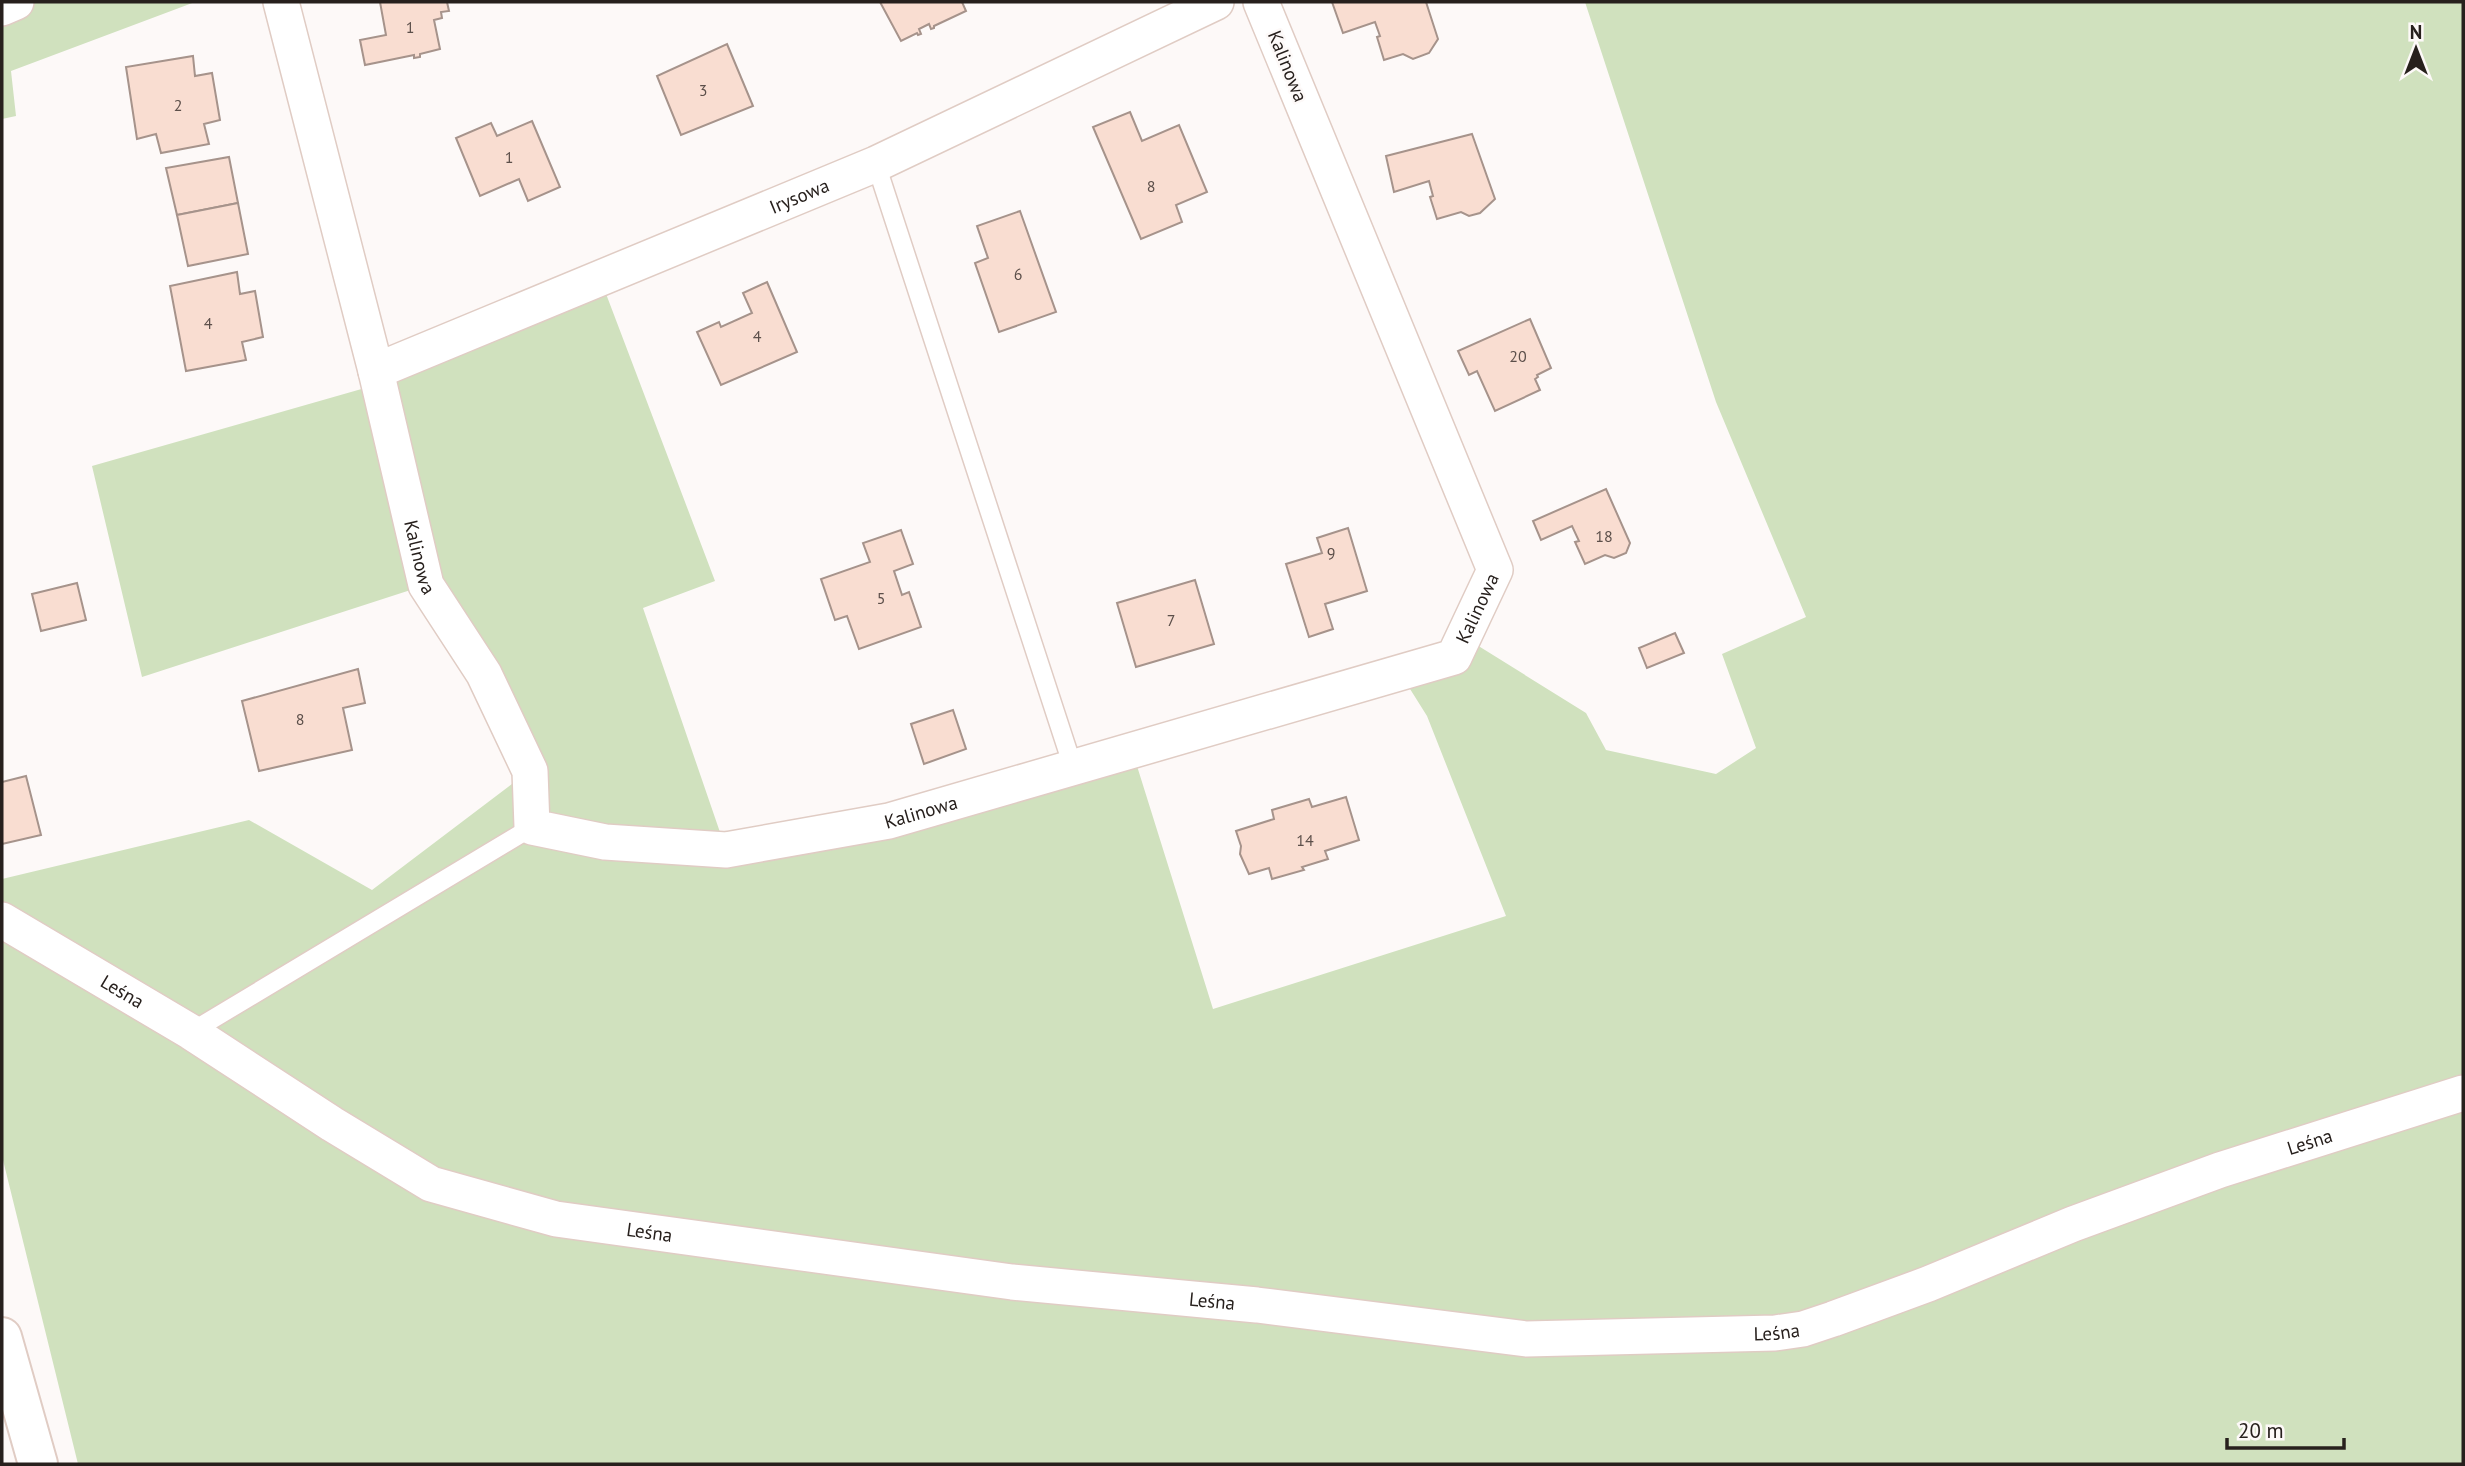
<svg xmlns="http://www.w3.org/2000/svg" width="2465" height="1466" viewBox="0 0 2465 1466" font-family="'PT Sans',sans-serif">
  <rect width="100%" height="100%" fill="#fdf9f8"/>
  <g fill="#d0e1be">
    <path d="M16,2H195L11,71L16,116L2,119V8Z"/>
    <path d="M1585,2H2463V1464H78L2,1156V879L249,820L372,890L529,771L426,585L142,677L92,466L379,384L600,278L715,581L643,608L723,841L1132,750L1213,1009L1506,916L1427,716L1400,673L1464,637L1586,713L1606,750L1716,774L1756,748L1722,654L1806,617L1716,402Z"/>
  </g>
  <g fill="#f9ddd1" stroke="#a6938b" stroke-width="2">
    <path d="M380,2H447L449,11L441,12L442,18L434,20L440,49L420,54V57L414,58V55L365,65L360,40L386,35Z"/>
    <path d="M880,2H962L966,11L934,26V28L931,29L929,24L919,29L921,34L918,35L917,33L901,41Z"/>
    <path d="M1332,2H1426L1438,39L1429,53L1413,59L1403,54L1384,60L1377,37L1380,36L1375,22L1343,33Z"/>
    <path d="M727,44L753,106L681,135L657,76Z"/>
    <path d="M193,56L195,76L212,73L220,120L204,124L209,144L161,153L156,134L137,139L126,67Z"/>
    <path d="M1130,112L1142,141L1179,125L1207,192L1176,205L1182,222L1141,239L1093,127Z"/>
    <path d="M532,121L560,187L528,201L519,179L480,196L456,138L491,123L497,136Z"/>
    <path d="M1472,134L1495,199L1480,213L1469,216L1461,212L1437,219L1430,197L1433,196L1429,181L1394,192L1386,156Z"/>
    <path d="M229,157L238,203L177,215L166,168Z"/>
    <path d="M238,203L248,254L188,266L177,215Z"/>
    <path d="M1020,211L1056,312L999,332L975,263L988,258L977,226Z"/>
    <path d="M237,272L240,294L255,291L263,337L242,342L246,360L186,371L170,286Z"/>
    <path d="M767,282L797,352L721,385L697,332L719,322L721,327L752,313L743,293Z"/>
    <path d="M1530,319L1551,368L1537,375L1538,377L1535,379L1540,390L1495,411L1477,371L1469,375L1458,351Z"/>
    <path d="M1606,489L1630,543L1626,553L1614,558L1605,555L1585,564L1575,542L1579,541L1572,526L1541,540L1533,521Z"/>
    <path d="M1348,528L1367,591L1325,604L1333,629L1309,637L1286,564L1322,553L1317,538Z"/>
    <path d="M901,530L913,564L894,571L902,595L909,592L921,627L859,649L847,616L835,620L821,579L870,562L863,543Z"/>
    <path d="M1195,580L1214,644L1136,667L1117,603Z"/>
    <path d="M77,583L86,620L41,631L32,594Z"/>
    <path d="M1675,633L1684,653L1647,668L1639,648Z"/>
    <path d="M358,669L365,703L343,708L352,750L259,771L242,701Z"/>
    <path d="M953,710L966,749L924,764L911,724Z"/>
    <path d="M26,776L41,835L2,844V782Z"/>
    <path d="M1346,797L1359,840L1325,851L1328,859L1302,867L1304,870L1272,879L1269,868L1249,874L1240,854L1241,846L1236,831L1274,819L1272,810L1309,799L1312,807Z"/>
  </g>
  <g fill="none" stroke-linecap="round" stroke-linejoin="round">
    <g stroke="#e0ccc4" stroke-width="21">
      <g id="service">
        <path d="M876,164L1073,767"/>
        <path d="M191,1032L532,827"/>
      </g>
    </g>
    <g stroke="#e0ccc4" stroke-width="38">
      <g id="minor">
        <path id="s1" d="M281,2L376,371L426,585L484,674L530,771L532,827L605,842L726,850L889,821L1454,657L1495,570L1261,2"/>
        <path d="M2,8L16,2"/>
        <path id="s2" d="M376,371L876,164L1216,2"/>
        <path id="s3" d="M2,920L191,1032L332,1124L431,1184L556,1219L1012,1282L1257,1305L1526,1339L1775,1333L1803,1329L1833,1319L1928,1284L2073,1224L2220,1170L2463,1093"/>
      </g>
    </g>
    <g stroke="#e0ccc4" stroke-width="42">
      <path id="tertiary" d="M2,1337L38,1464"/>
    </g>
    <use href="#service" stroke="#fff" stroke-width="18"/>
    <use href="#minor" stroke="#fff" stroke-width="35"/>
    <use href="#tertiary" stroke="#fff" stroke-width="38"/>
  </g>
  <g text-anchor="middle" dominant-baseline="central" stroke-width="5" stroke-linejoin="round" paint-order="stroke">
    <g font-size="16" fill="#5c4f4a">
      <text x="410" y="27">1</text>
      <text x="703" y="90">3</text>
      <text x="178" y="105">2</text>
      <text x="509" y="157">1</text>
      <text x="1151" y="186">8</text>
      <text x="1018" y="274">6</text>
      <text x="208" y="323">4</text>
      <text x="757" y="336">4</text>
      <text x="1518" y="356">20</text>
      <text x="1604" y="536">18</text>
      <text x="1331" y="553">9</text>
      <text x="881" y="598">5</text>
      <text x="1171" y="620">7</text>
      <text x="300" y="719">8</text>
      <text x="1305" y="840">14</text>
    </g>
    <g font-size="19" fill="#27201d" stroke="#fdf9f8">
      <text transform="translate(1288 66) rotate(68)">Kalinowa</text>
      <text stroke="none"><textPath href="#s2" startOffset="458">Irysowa</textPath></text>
      <text stroke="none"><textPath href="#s1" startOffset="572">Kalinowa</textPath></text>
      <text stroke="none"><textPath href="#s1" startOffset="1874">Kalinowa</textPath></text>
      <text stroke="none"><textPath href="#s1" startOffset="1265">Kalinowa</textPath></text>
      <text stroke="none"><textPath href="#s3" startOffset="140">Leśna</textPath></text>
      <text stroke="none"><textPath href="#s3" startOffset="2429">Leśna</textPath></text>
      <text stroke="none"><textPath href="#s3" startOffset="728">Leśna</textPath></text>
      <text stroke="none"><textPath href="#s3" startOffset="1295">Leśna</textPath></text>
      <text stroke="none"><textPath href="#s3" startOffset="1862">Leśna</textPath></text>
    </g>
  </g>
  <rect width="2465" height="1466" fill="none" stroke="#27201d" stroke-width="7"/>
  <g transform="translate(2416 49)" stroke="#fdf9f8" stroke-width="5" paint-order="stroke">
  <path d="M0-5L12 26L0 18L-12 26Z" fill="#27201d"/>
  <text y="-10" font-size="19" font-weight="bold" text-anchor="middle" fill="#27201d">N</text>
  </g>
  <path d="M2227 1438v10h117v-10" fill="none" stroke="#27201d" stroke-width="3.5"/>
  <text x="2238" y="1438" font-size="21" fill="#27201d" stroke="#fdf9f8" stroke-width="5" paint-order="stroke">20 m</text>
</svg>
